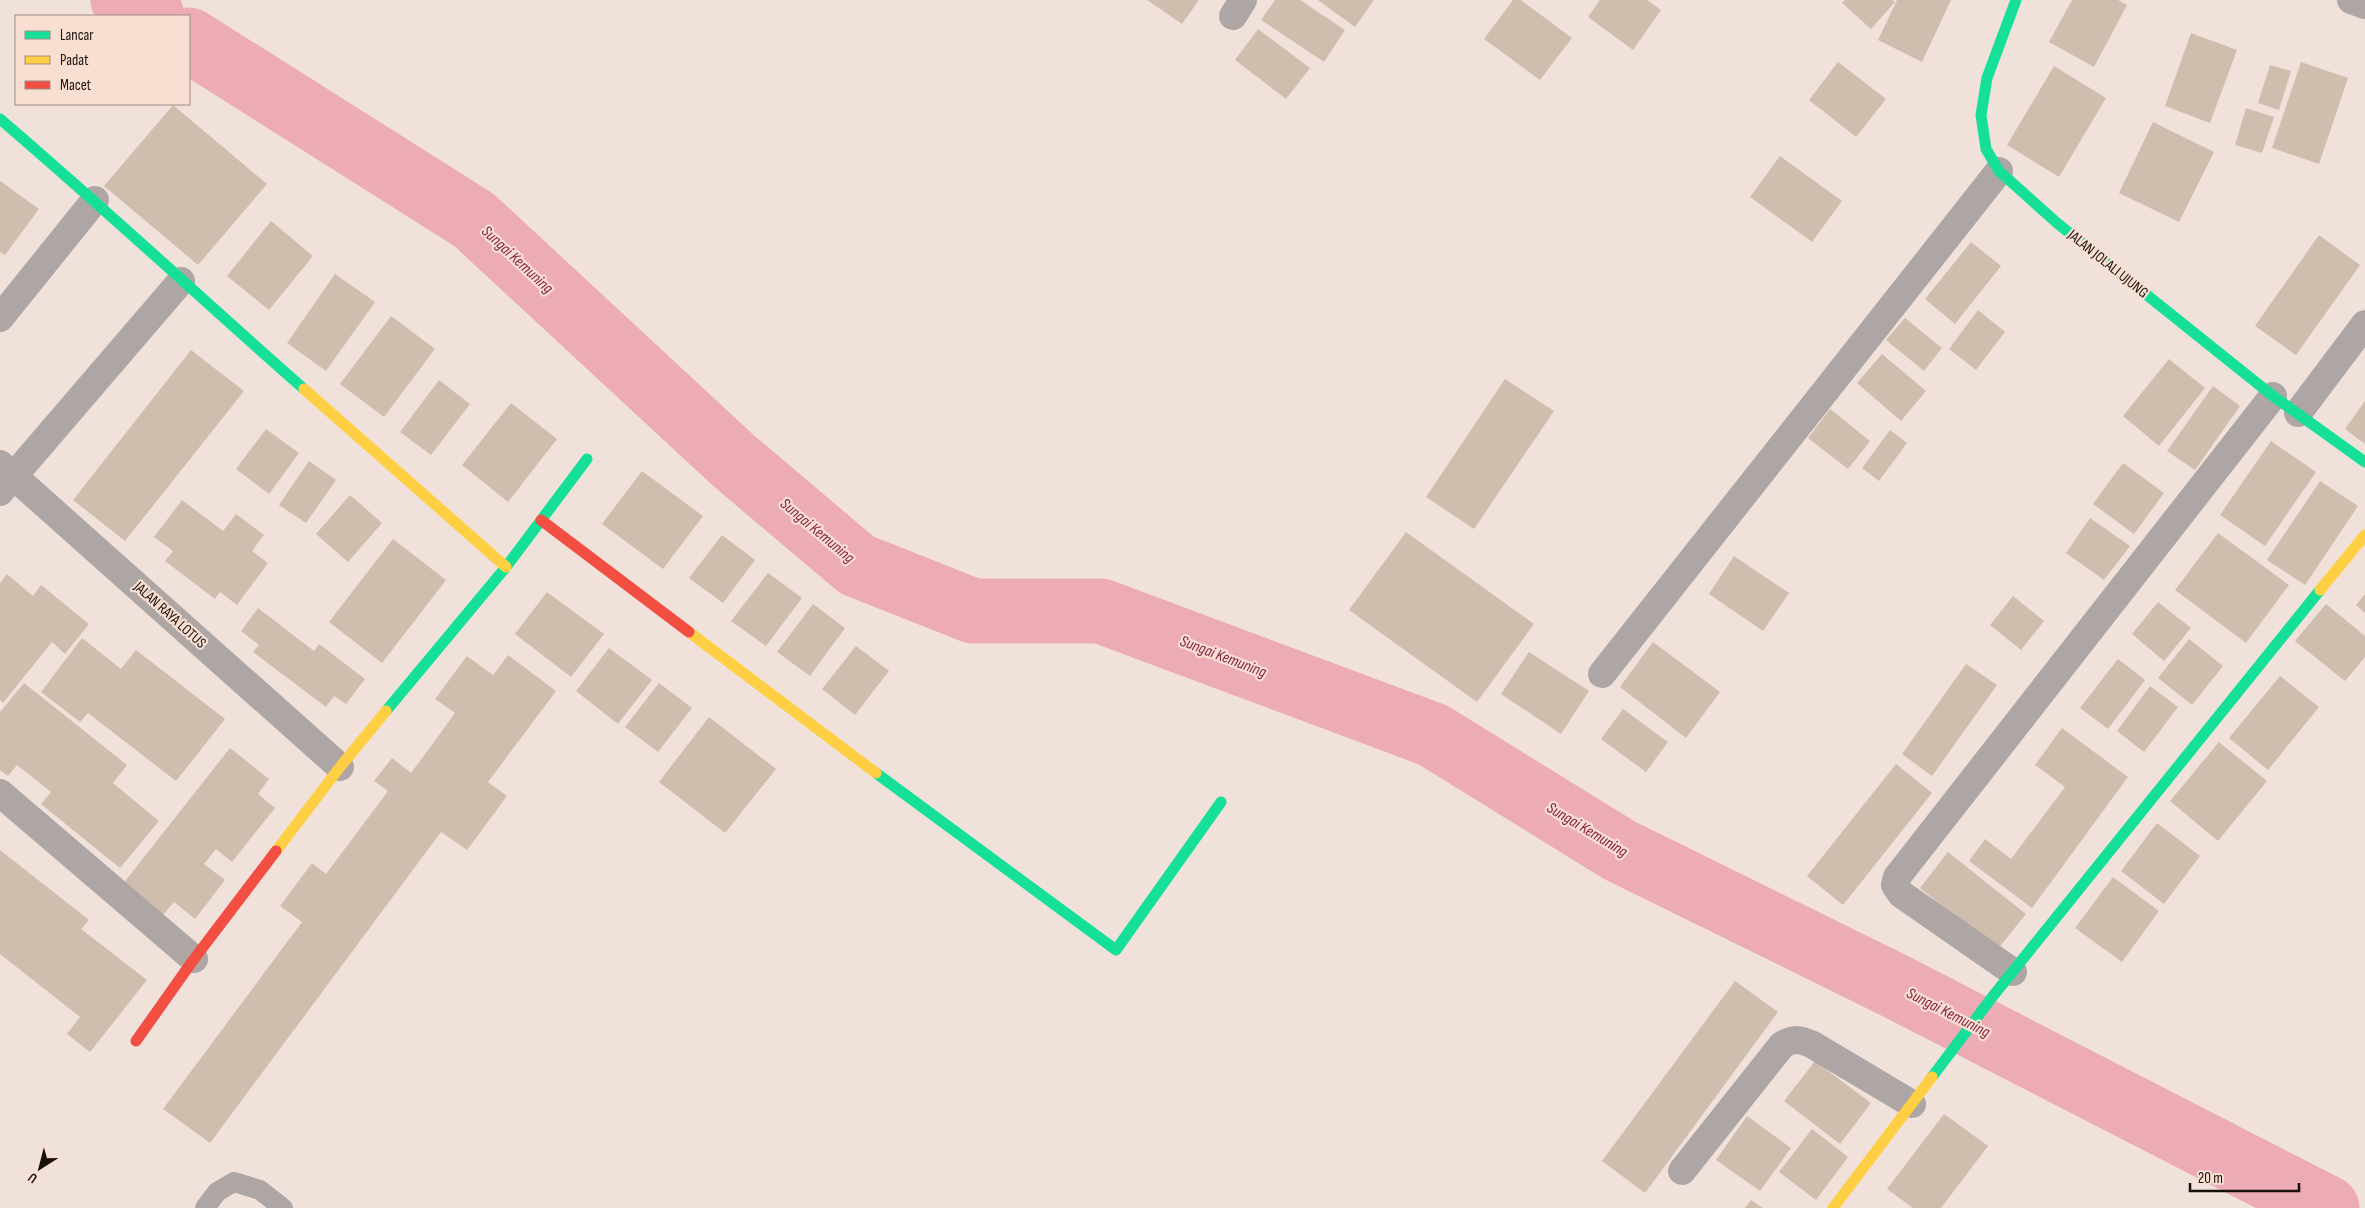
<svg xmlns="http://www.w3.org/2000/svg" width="2365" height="1208" viewBox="0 0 2365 1208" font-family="'Sofia Sans Condensed',sans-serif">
  <rect width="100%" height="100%" fill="#f0e2db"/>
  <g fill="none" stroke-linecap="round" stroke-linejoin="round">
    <g stroke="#ecabb5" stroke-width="65">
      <path d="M123,0L152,16"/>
      <path d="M189,40L474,220L734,461L857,565L973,611H1101L1433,735L1619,850L1893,985L2327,1208"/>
    </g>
  </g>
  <g fill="#cfbeae">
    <path d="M1147,0H1199L1182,24Z"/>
    <path d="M1275,0H1300L1345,30L1324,62L1261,20Z"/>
    <path d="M1318,0H1374L1355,27Z"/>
    <path d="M1513,0H1521L1572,38L1540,80L1484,39Z"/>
    <path d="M1600,0H1647L1661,10L1633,50L1588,17Z"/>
    <path d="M1845,0H1892L1895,2L1871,29L1842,3Z"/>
    <path d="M1897,0H1951L1922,62L1878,40Z"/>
    <path d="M2072,0H2118L2127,5L2094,67L2049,42Z"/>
    <path d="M1258,29L1310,68L1286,99L1235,60Z"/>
    <path d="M2191,33L2237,50L2210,123L2165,106Z"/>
    <path d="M1838,62L1886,99L1856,137L1809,100Z"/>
    <path d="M2301,62L2348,78L2319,164L2272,148Z"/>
    <path d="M2270,65L2291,71L2279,110L2258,103Z"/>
    <path d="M2054,66L2106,98L2059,177L2007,145Z"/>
    <path d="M173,105L267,184L198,265L104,186Z"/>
    <path d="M2246,108L2274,117L2262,153L2235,145Z"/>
    <path d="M2153,122L2214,152L2179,222L2119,193Z"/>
    <path d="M1780,156L1842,201L1812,242L1750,197Z"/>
    <path d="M0,181L39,209L5,255L0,252Z"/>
    <path d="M271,221L313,256L269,310L227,276Z"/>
    <path d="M2319,235L2360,265L2296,355L2255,326Z"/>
    <path d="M1971,242L2001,266L1955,324L1925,299Z"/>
    <path d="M335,274L375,302L326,371L287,343Z"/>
    <path d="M1978,310L2005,332L1976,370L1949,349Z"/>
    <path d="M391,316L435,349L384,417L340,384Z"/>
    <path d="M1905,318L1942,348L1924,371L1886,340Z"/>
    <path d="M191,350L244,391L125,541L73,500Z"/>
    <path d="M1882,354L1926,391L1901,421L1857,383Z"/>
    <path d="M2169,359L2205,388L2159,446L2123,416Z"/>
    <path d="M1505,379L1554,411L1474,529L1426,497Z"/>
    <path d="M439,380L470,404L431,455L400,432Z"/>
    <path d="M2213,386L2240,406L2195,470L2167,451Z"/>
    <path d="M2365,401V444L2345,429Z"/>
    <path d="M511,403L557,439L508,502L462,465Z"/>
    <path d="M1830,409L1870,441L1848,469L1808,438Z"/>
    <path d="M266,429L299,453L269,494L236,469Z"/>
    <path d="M1890,430L1907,443L1879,481L1862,468Z"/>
    <path d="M2271,441L2316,472L2265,546L2220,515Z"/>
    <path d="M309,461L336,480L306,523L279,505Z"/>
    <path d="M2123,463L2164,493L2134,534L2093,504Z"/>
    <path d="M642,471L703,516L663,569L602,524Z"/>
    <path d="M2320,481L2358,506L2305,585L2267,560Z"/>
    <path d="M350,495L382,523L348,562L316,534Z"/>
    <path d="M182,500L223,531L236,514L264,535L252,551L268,563L237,605L220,592L215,599L165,561L173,551L154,537Z"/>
    <path d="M2090,518L2130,546L2104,580L2066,553Z"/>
    <path d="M1406,532L1534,624L1477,702L1349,610Z"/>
    <path d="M2218,533L2289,585L2246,643L2175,590Z"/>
    <path d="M722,535L755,560L723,603L689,578Z"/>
    <path d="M393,539L446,580L382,663L329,622Z"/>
    <path d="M1734,556L1789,593L1763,631L1709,594Z"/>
    <path d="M768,573L802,598L766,646L731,621Z"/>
    <path d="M7,574L33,596L41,585L89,624L65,654L52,642L3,703L0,700V583Z"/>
    <path d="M547,592L604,634L571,677L515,634Z"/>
    <path d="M2365,594V613L2356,605Z"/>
    <path d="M2013,596L2044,621L2021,650L1990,625Z"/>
    <path d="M2158,602L2191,628L2164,661L2132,634Z"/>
    <path d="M813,604L845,628L810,676L777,652Z"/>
    <path d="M2326,604L2365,636V657L2345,681L2295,641Z"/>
    <path d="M258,608L314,651L319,644L365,679L346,704L334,696L326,707L253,652L259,645L241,631Z"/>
    <path d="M82,638L121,669L136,650L225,719L176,781L88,713L80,722L41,692Z"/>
    <path d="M2189,639L2223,666L2192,705L2158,678Z"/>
    <path d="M1653,642L1720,692L1686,738L1620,687Z"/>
    <path d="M856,646L889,671L855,715L822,689Z"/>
    <path d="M609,648L652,680L618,724L576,691Z"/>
    <path d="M1529,652L1589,691L1561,734L1501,694Z"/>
    <path d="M508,655L556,691L488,782L507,796L467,850L441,832L210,1143L163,1109L302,922L280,906L312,863L326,874L388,791L374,781L392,758L411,773L434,742L455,713L435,699L467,656L493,675Z"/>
    <path d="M2118,659L2145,680L2108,729L2080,708Z"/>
    <path d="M1966,664L1997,685L1932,776L1902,754Z"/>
    <path d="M2280,676L2319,707L2268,770L2229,738Z"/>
    <path d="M24,683L127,765L113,783L159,821L120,868L41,804L51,792L17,765L8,776L0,770V712Z"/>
    <path d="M659,683L692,708L658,752L625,727Z"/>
    <path d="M2150,686L2178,707L2144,752L2117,731Z"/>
    <path d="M1623,709L1668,742L1646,772L1601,739Z"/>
    <path d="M709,717L776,769L725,833L659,782Z"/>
    <path d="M2062,728L2128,777L2032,908L1969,861L1985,839L2011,859L2065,787L2035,765Z"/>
    <path d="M2219,742L2267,781L2218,841L2170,801Z"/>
    <path d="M230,748L269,779L258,794L275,808L232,862L216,849L204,864L225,880L195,919L174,902L162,916L122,885Z"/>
    <path d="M1896,764L1932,793L1843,905L1807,876Z"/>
    <path d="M2157,823L2200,856L2164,904L2121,871Z"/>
    <path d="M0,850L89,920L81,929L147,980L90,1052L67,1034L80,1017L0,954Z"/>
    <path d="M1948,852L2026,914L1997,950L1920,888Z"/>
    <path d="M2113,877L2159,911L2122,962L2075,928Z"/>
    <path d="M1735,981L1778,1012L1645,1193L1602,1161Z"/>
    <path d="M1815,1061L1871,1103L1840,1144L1784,1101Z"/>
    <path d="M1944,1114L1988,1146L1941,1208H1913L1887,1189Z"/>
    <path d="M1747,1116L1791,1148L1760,1191L1716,1160Z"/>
    <path d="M1812,1129L1848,1157L1816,1200L1779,1172Z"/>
    <path d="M1751,1200L1763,1208H1745Z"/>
  </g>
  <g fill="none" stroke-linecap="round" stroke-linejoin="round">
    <path stroke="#aea6a5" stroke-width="20" d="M205,1208L217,1192L234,1182L260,1190L283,1208"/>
    <g stroke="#aea6a5" stroke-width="28">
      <path d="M2351,0L2365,5"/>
      <path d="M1233,16L1243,0"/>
      <path d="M0,318L95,200"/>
      <path d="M2298,413L2365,324"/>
      <path d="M0,464L340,767"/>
      <path d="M0,492L181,281"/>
      <path d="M1602,674L1999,171"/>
      <path d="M0,793L194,959"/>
      <path d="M2013,972L1901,894L1895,885L1897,877L2273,396"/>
      <path d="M1682,1171L1782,1045C1794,1038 1801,1039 1813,1045L1912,1104"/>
    </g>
    <g stroke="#16e098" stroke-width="11">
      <path d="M2016,0L1987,78L1981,115L1986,149L1999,171L2057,223L2273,396L2365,462"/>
      <path d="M0,119C103,207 202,299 304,389"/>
      <path d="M386,711L506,567L587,459"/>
      <path d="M876,773L1116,950L1221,802"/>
      <path d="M1932,1077L1993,996L2320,590"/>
    </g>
    <g stroke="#ffcf43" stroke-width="11">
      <path d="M304,389L506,567"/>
      <path d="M2320,590L2365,535"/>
      <path d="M689,632L876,773"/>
      <path d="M276,851L340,767L386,711"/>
      <path d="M1833,1208L1932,1077"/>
    </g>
    <g stroke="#f24e42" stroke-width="11">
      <path d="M541,520L689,632"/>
      <path d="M136,1041L194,959L276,851"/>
    </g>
  </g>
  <g text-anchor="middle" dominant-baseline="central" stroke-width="4.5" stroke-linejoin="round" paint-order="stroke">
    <g font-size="15" fill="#18100b" stroke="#f9dfd2">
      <text transform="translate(2108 264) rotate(39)">JALAN JOLALI UJUNG</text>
      <text transform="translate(170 615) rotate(42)">JALAN RAYA LOTUS</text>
    </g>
    <g font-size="16" font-style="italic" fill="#862140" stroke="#f9dfd2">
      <text transform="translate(517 260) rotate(43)">Sungai Kemuning</text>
      <text transform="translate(817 531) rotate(40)">Sungai Kemuning</text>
      <text transform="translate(1223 657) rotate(21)">Sungai Kemuning</text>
      <text transform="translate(1587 830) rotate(31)">Sungai Kemuning</text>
      <text transform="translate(1948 1013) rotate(27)">Sungai Kemuning</text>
    </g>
  </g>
  <rect x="15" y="15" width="175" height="90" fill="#f9dfd2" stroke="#9f8c82"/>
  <rect x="25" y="31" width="25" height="8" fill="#16e098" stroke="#9f8c82"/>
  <text x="60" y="40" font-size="15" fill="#18100b">Lancar</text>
  <rect x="25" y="56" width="25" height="8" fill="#ffcf43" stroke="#9f8c82"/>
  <text x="60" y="65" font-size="15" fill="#18100b">Padat</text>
  <rect x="25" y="81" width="25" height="8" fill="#f24e42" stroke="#9f8c82"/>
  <text x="60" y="90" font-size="15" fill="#18100b">Macet</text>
  <g transform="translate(40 1168) rotate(216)" stroke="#f9dfd2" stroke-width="4" paint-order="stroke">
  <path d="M0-4L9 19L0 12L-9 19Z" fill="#18100b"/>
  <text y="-8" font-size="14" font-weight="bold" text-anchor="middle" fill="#18100b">U</text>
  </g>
  <path d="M2190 1183v8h109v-8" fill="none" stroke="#18100b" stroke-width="2.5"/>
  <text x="2198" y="1183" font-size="15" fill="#18100b" stroke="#f9dfd2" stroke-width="4" paint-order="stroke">20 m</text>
</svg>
